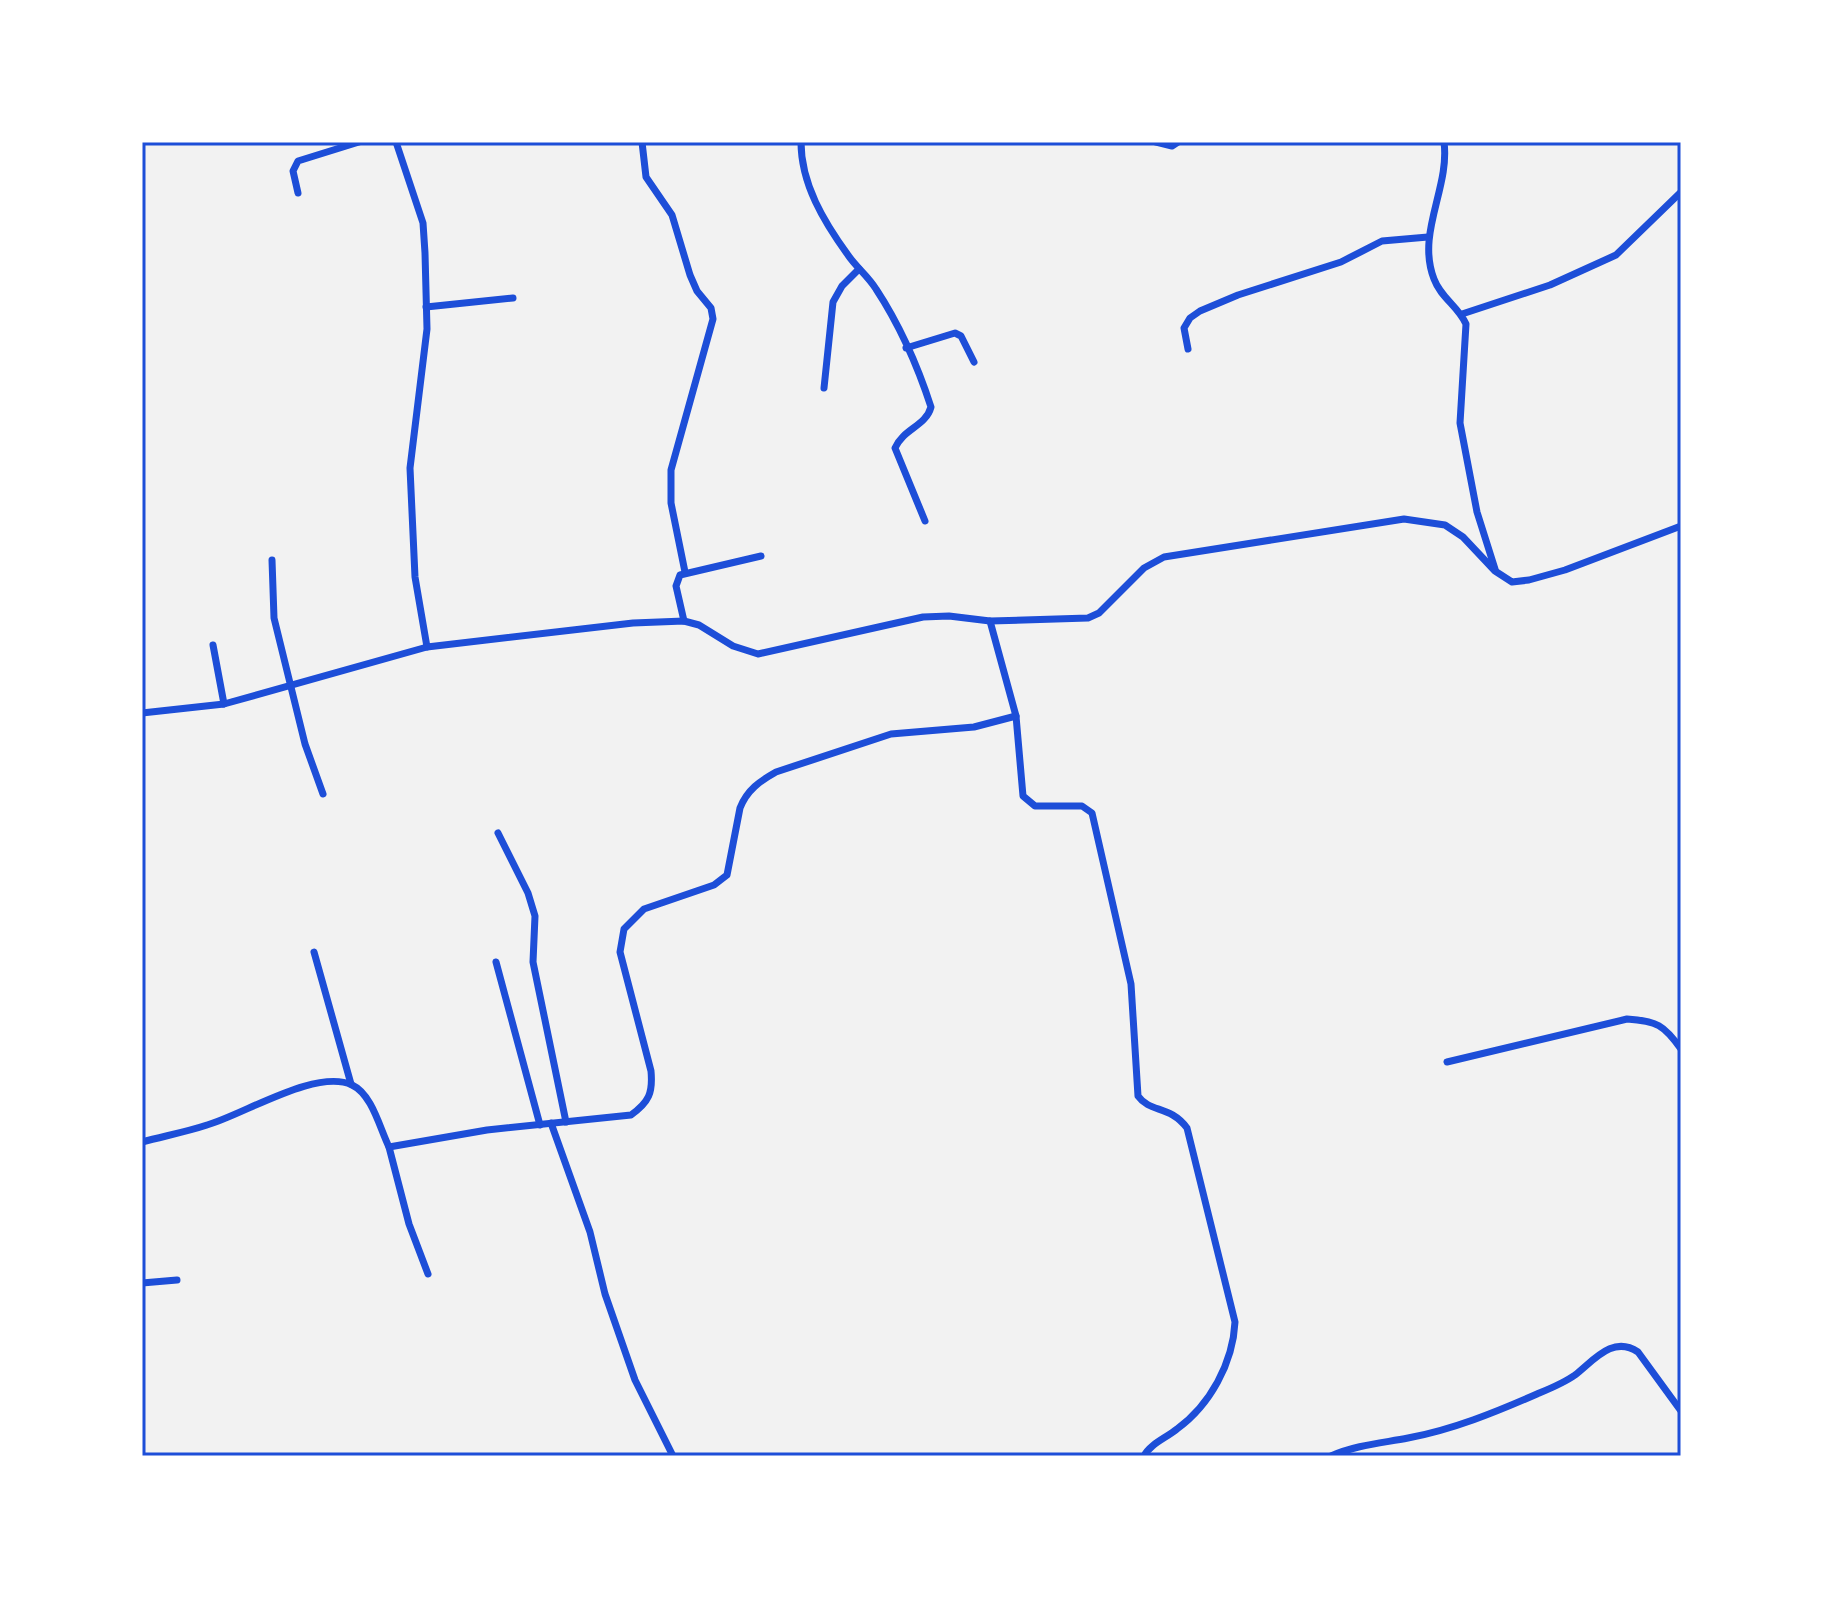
<svg xmlns="http://www.w3.org/2000/svg" width="1823" height="1598" viewBox="0 0 1823 1598" font-family="'Titillium Web',sans-serif">
  <rect width="100%" height="100%" fill="#f2f2f2"/>
  <g fill="none" stroke-linecap="round" stroke-linejoin="round">
    <g stroke="#1d4ed8" stroke-width="7">
      <path d="M396,142L423,223L425,253L427,329L410,468L415,577L427,647"/>
      <path d="M642,142L646,177L672,215L690,275L697,291L711,308L713,319L671,470V503L685,572"/>
      <path d="M801,142C801,184 824,222 848,255C856,267 868,276 876,289C899,324 918,367 931,407C926,426 903,429 895,448L925,521"/>
      <path d="M1156,142L1172,146L1178,142"/>
      <path d="M1444,142C1450,188 1416,233 1434,279C1441,298 1458,306 1466,324L1460,423L1477,512L1495,569"/>
      <path d="M298,193L293,171L298,161L359,142"/>
      <path d="M426,307L513,298"/>
      <path d="M1462,314L1550,285L1616,255L1681,192"/>
      <path d="M906,348L955,333L961,336L974,362"/>
      <path d="M1188,349L1184,328L1190,318L1200,311L1238,295L1341,262L1382,241L1428,237"/>
      <path d="M824,388L833,302L842,286L859,269"/>
      <path d="M272,560L274,618L305,744L323,794"/>
      <path d="M684,621L676,586L680,575L761,556"/>
      <path d="M990,621L1016,716L1023,796L1035,806H1082L1092,813L1131,984L1138,1096C1150,1113 1170,1105 1187,1128L1235,1322C1233,1363 1210,1405 1177,1429C1166,1438 1150,1444 1144,1456"/>
      <path d="M213,645L224,704"/>
      <path d="M142,713L224,704L427,647L633,623L684,621L699,625L733,646L758,654L923,617L949,616L990,621L1088,618L1099,613L1144,568L1164,557L1404,519L1445,525L1463,537L1495,571L1512,582L1529,580L1565,570L1681,526"/>
      <path d="M498,833L528,893L535,916L533,962L566,1122"/>
      <path d="M314,952L351,1084"/>
      <path d="M496,962L540,1125"/>
      <path d="M1447,1062L1627,1019C1657,1021 1664,1025 1681,1049"/>
      <path d="M551,1123L590,1232L605,1294L635,1380L673,1456"/>
      <path d="M142,1142C164,1136 186,1132 207,1125C243,1115 316,1068 352,1085C372,1094 380,1129 389,1147L487,1130L631,1115C649,1102 653,1093 651,1071L620,952L624,929L644,909L714,885L727,875L740,808C747,790 760,781 776,772L891,734L974,727L1016,716"/>
      <path d="M389,1147L409,1224L428,1274"/>
      <path d="M142,1283L177,1280"/>
      <path d="M1331,1456C1356,1445 1382,1443 1408,1438C1452,1430 1496,1412 1537,1394C1549,1389 1564,1383 1575,1375C1594,1360 1613,1335 1638,1352L1681,1411"/>
    </g>
  </g>
  <rect width="1823" height="1598" fill="none" stroke="#ffffff" stroke-width="288"/>
  <rect x="144" y="144" width="1535" height="1310" fill="none" stroke="#1d4ed8" stroke-width="3"/>
</svg>
